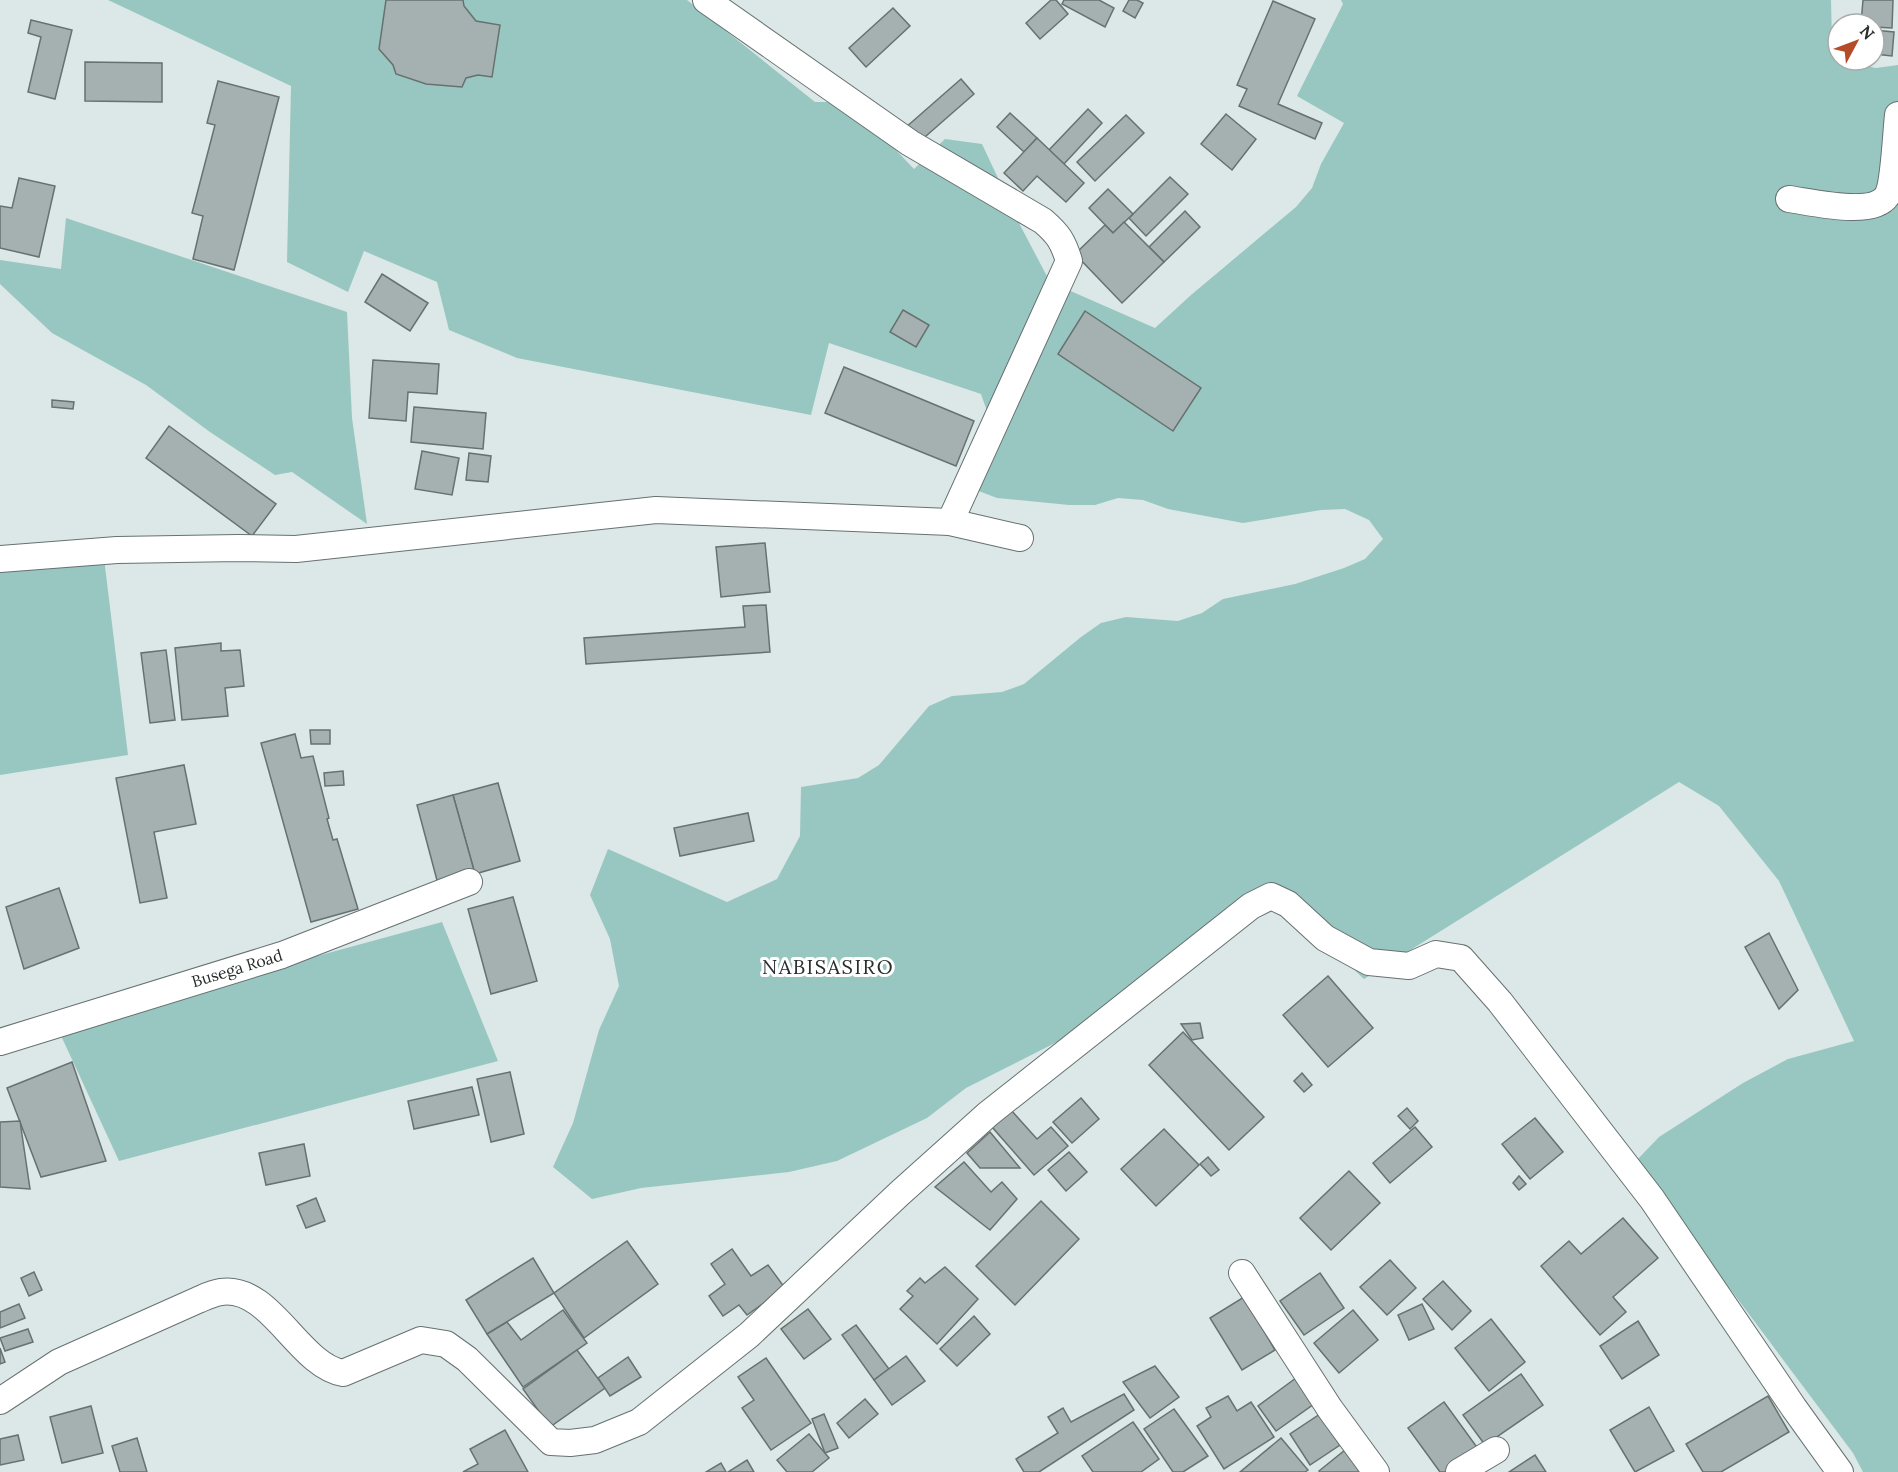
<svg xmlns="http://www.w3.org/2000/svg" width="1898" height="1472" viewBox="0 0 1898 1472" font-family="Lora,serif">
  <rect width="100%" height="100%" fill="#dbe8e7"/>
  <g fill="#98c7c2">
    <path d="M108,0H687L815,102H850L914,169L945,139L982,144L1020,225L1050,282L1155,328L1191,295L1296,207L1312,188L1321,164L1344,123L1297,96L1343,4L1341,0H1831L1832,43L1838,49V60H1848L1851,63L1876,68L1898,65V1472H1863L1853,1453L1635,1162L1659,1137L1743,1083L1788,1059L1854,1041L1779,881L1719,806L1679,782L1364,979L1282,902L1234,917L1116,1012L966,1088L927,1118L837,1161L789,1172L641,1188L592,1199L553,1167L573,1123L599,1030L619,986L610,939L590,895L608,849L727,902L777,879L800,836L801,787L858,778L879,765L929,706L952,696L1002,692L1024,684L1081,637L1101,623L1126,617L1178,621L1202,613L1223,599L1295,584L1344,568L1365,559L1383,539L1369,520L1345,509L1321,510L1243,523L1168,509L1143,500L1118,498L1095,505H1069L997,498L976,490L995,434L981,394L829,343L811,415L517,358L449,330L437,282L364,251L348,292L287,262L291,86Z"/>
    <path d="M66,218L347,312L352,418L367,524L292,472L275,475L210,432L146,385L52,333L0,284V260L61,269Z"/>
    <path d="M104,558L128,755L0,775V565Z"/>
    <path d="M442,922L498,1061L119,1161L57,1027Z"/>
  </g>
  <g fill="#a5b1b0" stroke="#667170" stroke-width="1.5">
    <path d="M386,0H463L464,6L476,21L500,25L492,77L478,75L466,78L462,87L426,84L396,74L393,65L379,49Z"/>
    <path d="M1051,0H1056L1068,14L1040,39L1026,23Z"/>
    <path d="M1064,0H1099L1114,8L1105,27L1062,4Z"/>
    <path d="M1129,0H1137L1143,3L1135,18L1123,11Z"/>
    <path d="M1863,0H1893L1892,28L1874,27V24H1861Z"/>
    <path d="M1273,1L1315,19L1278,104L1322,123L1315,139L1239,106L1247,89L1237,85Z"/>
    <path d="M893,8L910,26L866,67L849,48Z"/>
    <path d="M31,20L72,30L55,99L28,92L41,37L28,33Z"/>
    <path d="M1874,30L1894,32L1892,56L1874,54Z"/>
    <path d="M85,62L162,63V102L85,101Z"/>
    <path d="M961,79L974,94L918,143L905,128Z"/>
    <path d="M218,81L279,97L234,270L193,259L203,216L192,213L215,125L207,123Z"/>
    <path d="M1088,109L1102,123L1064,164L1049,150Z"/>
    <path d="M1010,113L1037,138L1024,152L997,127Z"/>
    <path d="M1226,114L1256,139L1232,170L1201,144Z"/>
    <path d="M1126,115L1144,133L1095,181L1077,162Z"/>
    <path d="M1037,138L1084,183L1066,202L1037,176L1023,191L1004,173Z"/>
    <path d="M1170,177L1188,194L1146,236L1129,218Z"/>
    <path d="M19,178L55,186L39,257L0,248V206L12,208Z"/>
    <path d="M1108,189L1133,214L1113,233L1089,208Z"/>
    <path d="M1185,211L1200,227L1164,262L1149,247Z"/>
    <path d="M1124,222L1164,262L1122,303L1075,254L1105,225L1113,233Z"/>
    <path d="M382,274L428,303L410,331L365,302Z"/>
    <path d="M903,310L929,325L916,347L890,332Z"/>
    <path d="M1085,311L1201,388L1173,431L1058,354Z"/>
    <path d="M373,360L439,364L437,394L408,392L406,421L369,418Z"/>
    <path d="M844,367L974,421L956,466L825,413Z"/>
    <path d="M52,400L74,402L73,409L52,407Z"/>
    <path d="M414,407L486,413L483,449L411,442Z"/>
    <path d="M169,426L276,504L252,536L146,458Z"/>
    <path d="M422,451L459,458L452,495L415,489Z"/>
    <path d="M469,453L491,456L488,482L466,480Z"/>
    <path d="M765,543L770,592L721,597L716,547Z"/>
    <path d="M766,605L770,652L586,664L584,638L745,627L743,606Z"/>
    <path d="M221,643V651L240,650L244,686L225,688L228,716L182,720L175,648Z"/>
    <path d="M166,650L175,720L150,723L141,653Z"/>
    <path d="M310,730H330V744H311Z"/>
    <path d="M295,734L301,758L313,756L329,818L327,819L333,840L337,839L358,909L311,922L261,743Z"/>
    <path d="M184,765L196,824L154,832L167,898L140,903L116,778Z"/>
    <path d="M343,771L344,785L325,786L324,773Z"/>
    <path d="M498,783L520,861L475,874L453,795Z"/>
    <path d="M453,795L475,874L438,884L417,805Z"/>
    <path d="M748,813L754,841L680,856L674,828Z"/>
    <path d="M59,888L79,948L24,969L6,907Z"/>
    <path d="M513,897L537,981L491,994L468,909Z"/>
    <path d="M1769,933L1798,990L1779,1009L1745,947Z"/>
    <path d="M1328,976L1373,1028L1328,1067L1283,1015Z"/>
    <path d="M1200,1023L1203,1038L1192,1040L1181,1024Z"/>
    <path d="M1183,1032L1264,1117L1229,1150L1149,1065Z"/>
    <path d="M72,1062L106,1161L41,1177L7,1088Z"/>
    <path d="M510,1072L524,1134L491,1142L477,1079Z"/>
    <path d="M1302,1073L1312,1085L1304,1092L1294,1081Z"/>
    <path d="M472,1087L479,1115L414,1129L408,1101Z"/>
    <path d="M1081,1098L1099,1119L1072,1143L1053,1122Z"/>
    <path d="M1407,1108L1418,1121L1410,1129L1398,1116Z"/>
    <path d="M1011,1110L1037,1139L1051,1127L1068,1146L1034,1175L992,1127Z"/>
    <path d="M1535,1118L1563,1152L1530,1179L1502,1144Z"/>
    <path d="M20,1121L30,1189L0,1187V1122Z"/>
    <path d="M1415,1127L1432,1147L1390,1183L1373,1163Z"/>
    <path d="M1164,1129L1199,1165L1156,1206L1121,1169Z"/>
    <path d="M990,1132L1020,1168H980L967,1153Z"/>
    <path d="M304,1144L310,1176L266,1185L259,1153Z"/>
    <path d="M1069,1152L1087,1172L1066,1191L1048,1170Z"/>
    <path d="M1208,1157L1219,1170L1211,1176L1200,1164Z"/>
    <path d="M964,1162L991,1192L1002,1182L1017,1199L990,1230L935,1187Z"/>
    <path d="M1349,1171L1380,1203L1331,1250L1300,1218Z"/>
    <path d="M1519,1176L1526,1184L1519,1190L1513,1183Z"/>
    <path d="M316,1198L325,1221L306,1228L297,1206Z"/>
    <path d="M1041,1201L1079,1239L1015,1305L976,1266Z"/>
    <path d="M1623,1218L1658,1258L1613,1297L1626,1312L1600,1335L1541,1266L1569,1241L1581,1254Z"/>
    <path d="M627,1241L658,1284L584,1338L554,1293Z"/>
    <path d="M732,1249L751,1276L768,1265L785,1288L747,1315L739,1305L723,1316L709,1296L725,1284L711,1264Z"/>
    <path d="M533,1258L554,1293L487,1334L466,1300Z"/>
    <path d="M1390,1260L1416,1288L1387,1315L1360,1287Z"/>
    <path d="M945,1267L978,1299L937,1344L900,1309L913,1296L907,1291L920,1278L925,1283Z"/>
    <path d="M34,1272L42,1290L29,1296L21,1278Z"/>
    <path d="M1320,1273L1344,1308L1304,1335L1280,1301Z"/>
    <path d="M1443,1281L1471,1311L1452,1330L1423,1299Z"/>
    <path d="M1244,1297L1275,1350L1242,1370L1210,1318Z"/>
    <path d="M19,1304L25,1318L0,1328V1312Z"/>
    <path d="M1422,1304L1434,1329L1409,1340L1398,1315Z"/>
    <path d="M808,1309L831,1339L804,1359L781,1329Z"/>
    <path d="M563,1310L587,1343L523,1387L487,1334L507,1322L521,1340Z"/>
    <path d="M1353,1310L1378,1340L1339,1373L1314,1343Z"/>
    <path d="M974,1316L990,1334L957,1366L940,1349Z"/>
    <path d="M1491,1319L1525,1362L1489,1391L1455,1348Z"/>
    <path d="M1638,1321L1659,1355L1622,1379L1600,1346Z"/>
    <path d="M856,1325L889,1369L874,1380L842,1335Z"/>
    <path d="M28,1329L33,1342L5,1351L0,1338Z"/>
    <path d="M0,1348L5,1362L0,1364Z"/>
    <path d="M577,1350L605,1388L550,1427L523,1389Z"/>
    <path d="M906,1356L925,1381L892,1405L874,1380Z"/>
    <path d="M628,1357L641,1377L610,1396L598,1378Z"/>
    <path d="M766,1358L811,1423L771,1450L742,1408L754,1400L738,1377Z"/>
    <path d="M1155,1366L1179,1397L1150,1418L1123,1382Z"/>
    <path d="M1521,1374L1543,1405L1485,1445L1463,1415Z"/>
    <path d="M1296,1378L1314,1404L1276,1431L1258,1406Z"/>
    <path d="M1124,1394L1134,1410L1039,1472H1024L1016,1459L1058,1433L1048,1417L1063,1408L1071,1422Z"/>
    <path d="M1228,1396L1237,1411L1251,1402L1274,1437L1224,1469L1197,1426L1211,1417L1206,1408Z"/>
    <path d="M1768,1396L1789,1432L1721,1472H1703L1686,1444Z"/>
    <path d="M865,1399L878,1414L849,1438L837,1423Z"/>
    <path d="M1444,1402L1479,1450L1449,1472H1440L1408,1428Z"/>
    <path d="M91,1406L103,1453L62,1463L50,1417Z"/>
    <path d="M1649,1407L1674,1451L1635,1472L1610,1430Z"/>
    <path d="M1174,1409L1208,1456L1183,1472H1173L1144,1429Z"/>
    <path d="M824,1414L838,1448L825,1453L812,1419Z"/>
    <path d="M1320,1414L1340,1445L1310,1465L1290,1434Z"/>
    <path d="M1133,1422L1159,1459L1141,1472H1093L1082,1456Z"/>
    <path d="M505,1430L528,1472H463L478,1464L470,1449Z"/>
    <path d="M809,1434L829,1458L812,1472H787L777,1460Z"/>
    <path d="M18,1435L24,1460L0,1465V1439Z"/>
    <path d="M137,1438L147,1472H120L112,1446Z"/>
    <path d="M1281,1438L1308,1470L1305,1472H1240Z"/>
    <path d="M1345,1450L1363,1472H1320L1319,1471Z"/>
    <path d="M1535,1455L1546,1472H1509Z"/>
    <path d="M747,1460L754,1472H728Z"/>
    <path d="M721,1463L726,1472H706Z"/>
  </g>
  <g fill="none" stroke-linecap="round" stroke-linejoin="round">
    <g stroke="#667170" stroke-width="28">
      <g id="street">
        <path d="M706,0L910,143L1043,221C1058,234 1063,241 1069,261L950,522"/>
        <path d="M1789,199C1811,202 1876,218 1888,194C1894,182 1896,132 1898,115"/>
        <path d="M0,559L117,550L238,548L296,549L656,510L950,522L1020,538"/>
        <path d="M0,1042L282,955L469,882"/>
        <path d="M1242,1273L1330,1409L1376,1472"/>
        <path d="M0,1401L59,1362L198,1300C205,1297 213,1293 221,1292C271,1285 298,1365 343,1373L421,1340L446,1344L467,1359L551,1442L570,1443L595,1440L639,1422L749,1335L900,1193L988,1114L1251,906L1271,896L1288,904L1325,938L1369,962L1409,966L1436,954L1461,958L1500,1002L1652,1199L1794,1408L1840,1472"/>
        <path d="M1459,1472L1496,1450"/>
      </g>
    </g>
    <use href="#street" stroke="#fff" stroke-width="26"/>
  </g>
  <g text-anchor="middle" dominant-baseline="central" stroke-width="6" stroke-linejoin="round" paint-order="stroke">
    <g font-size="16" fill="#282d2c" stroke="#fff">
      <text transform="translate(237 968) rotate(-17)">Busega Road</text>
    </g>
    <g font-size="20" letter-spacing="1.5" fill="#282d2c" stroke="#fff">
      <text x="828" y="966">NABISASIRO</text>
    </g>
  </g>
  <g transform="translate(1856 42) rotate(49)"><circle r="28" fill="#ffffff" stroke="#a9abab" stroke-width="1.5"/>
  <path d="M0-4.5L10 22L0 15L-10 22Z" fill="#b44c29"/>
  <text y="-9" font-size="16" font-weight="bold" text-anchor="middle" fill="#282d2c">N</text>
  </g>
</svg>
